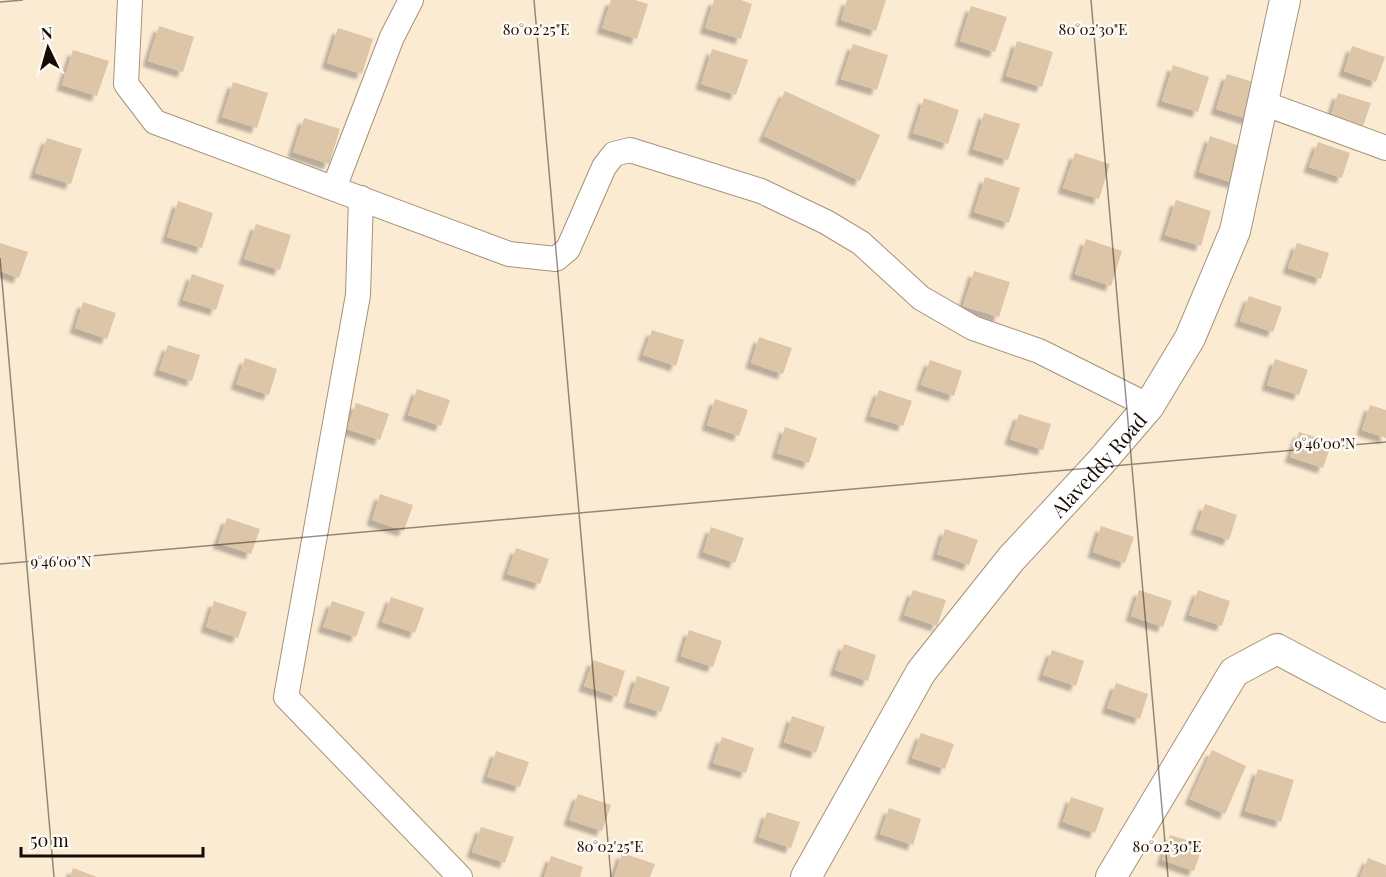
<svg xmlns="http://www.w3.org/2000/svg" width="1386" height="877" viewBox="0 0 1386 877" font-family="'Playfair Display',serif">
  <defs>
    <filter id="shadow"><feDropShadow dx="-5.5" dy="5.5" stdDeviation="1.5" flood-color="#0004"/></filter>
  </defs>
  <rect width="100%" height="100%" fill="#fcebd3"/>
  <g fill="#ddc5a7" filter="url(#shadow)">
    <path d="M611,0H635L648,4L637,39L602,28Z"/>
    <path d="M714,0H741L752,4L741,39L705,28Z"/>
    <path d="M847,0H886L876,31L841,20Z"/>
    <path d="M971,6L1007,17L995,52L960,41Z"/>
    <path d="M159,26L194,37L183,72L148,61Z"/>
    <path d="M338,28L373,39L362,74L327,63Z"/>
    <path d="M1017,41L1053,52L1042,87L1006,76Z"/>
    <path d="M853,44L888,55L877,90L841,79Z"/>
    <path d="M1352,46L1385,57L1376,82L1344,71Z"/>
    <path d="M712,49L748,60L736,95L701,84Z"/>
    <path d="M73,50L109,61L97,96L62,85Z"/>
    <path d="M1173,65L1209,77L1198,112L1162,101Z"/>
    <path d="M1227,74L1263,85L1251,120L1216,109Z"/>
    <path d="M233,82L268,93L257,128L222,117Z"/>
    <path d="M785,91L880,135L860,181L764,136Z"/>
    <path d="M1338,93L1371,103L1362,129L1330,118Z"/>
    <path d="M924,98L959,110L948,144L913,133Z"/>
    <path d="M984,113L1020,124L1008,160L973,149Z"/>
    <path d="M304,118L340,129L329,164L293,152Z"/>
    <path d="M1210,136L1246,148L1234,183L1199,172Z"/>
    <path d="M47,138L82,149L71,184L35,173Z"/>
    <path d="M1318,142L1350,153L1342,178L1309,167Z"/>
    <path d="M1075,153L1110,164L1099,199L1063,188Z"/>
    <path d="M985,177L1020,188L1009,223L974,212Z"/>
    <path d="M1176,200L1211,211L1201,246L1165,235Z"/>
    <path d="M178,201L213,213L202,248L167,237Z"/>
    <path d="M256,224L291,235L280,270L244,259Z"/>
    <path d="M1086,239L1122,251L1111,286L1075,274Z"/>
    <path d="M0,243L28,252L19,278L0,271Z"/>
    <path d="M1297,243L1329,253L1321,279L1288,268Z"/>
    <path d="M974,271L1010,282L999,317L963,306Z"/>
    <path d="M192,274L224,285L216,310L183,300Z"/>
    <path d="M1249,296L1282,307L1273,332L1240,321Z"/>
    <path d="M83,302L116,313L107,339L75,328Z"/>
    <path d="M652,330L684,340L676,366L643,355Z"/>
    <path d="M759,337L792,348L783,374L751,363Z"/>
    <path d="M168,345L200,355L192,381L159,370Z"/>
    <path d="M245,358L277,369L269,395L236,384Z"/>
    <path d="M1275,359L1308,370L1299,395L1267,385Z"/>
    <path d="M930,360L962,371L954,396L921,385Z"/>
    <path d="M417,389L450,400L441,426L408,415Z"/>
    <path d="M879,390L912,401L903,426L870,416Z"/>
    <path d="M715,399L748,410L739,436L707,425Z"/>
    <path d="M356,403L389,414L380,440L347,429Z"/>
    <path d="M1370,405L1386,410V438L1362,430Z"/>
    <path d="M1019,414L1051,424L1043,450L1010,439Z"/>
    <path d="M785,427L817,438L809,463L777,453Z"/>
    <path d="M1299,432L1332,442L1323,468L1290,457Z"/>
    <path d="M380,494L413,505L404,531L372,520Z"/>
    <path d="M1205,504L1237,515L1229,540L1196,529Z"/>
    <path d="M227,518L260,529L251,554L218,543Z"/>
    <path d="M1101,526L1134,537L1125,563L1093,552Z"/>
    <path d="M711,527L744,538L735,563L703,552Z"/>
    <path d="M945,529L978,540L969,565L937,554Z"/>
    <path d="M516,548L549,559L540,584L507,574Z"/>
    <path d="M913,590L946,600L937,626L904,615Z"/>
    <path d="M1139,590L1172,601L1163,627L1131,616Z"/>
    <path d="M1198,590L1230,601L1222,626L1189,615Z"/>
    <path d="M391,597L424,608L415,633L382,622Z"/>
    <path d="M214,601L247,612L238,638L206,627Z"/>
    <path d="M332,601L365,612L356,637L323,627Z"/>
    <path d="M689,630L722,641L713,667L681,656Z"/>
    <path d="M844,644L876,655L868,681L835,670Z"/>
    <path d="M1052,650L1084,661L1076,686L1043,675Z"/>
    <path d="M593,660L625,671L617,697L584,686Z"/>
    <path d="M637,676L670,687L661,712L629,702Z"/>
    <path d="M1116,683L1148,694L1140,719L1107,708Z"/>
    <path d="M792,716L825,727L816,753L784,742Z"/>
    <path d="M921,733L954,744L945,769L912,758Z"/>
    <path d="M722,737L754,748L746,773L713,763Z"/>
    <path d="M1212,750L1246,766L1225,814L1190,799Z"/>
    <path d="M496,751L529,762L520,787L487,777Z"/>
    <path d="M1258,769L1294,780L1281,822L1245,811Z"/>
    <path d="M578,794L611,805L602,831L569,820Z"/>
    <path d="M1071,797L1104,808L1095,833L1063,822Z"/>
    <path d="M889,808L921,819L913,845L880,834Z"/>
    <path d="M767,812L800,822L791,848L759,837Z"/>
    <path d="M481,827L514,837L505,863L472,852Z"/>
    <path d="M1170,835L1203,845L1194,871L1162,860Z"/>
    <path d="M622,853L655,864L650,877H614Z"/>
    <path d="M551,856L583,867L580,877H544Z"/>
    <path d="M1368,858L1386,865V877H1360Z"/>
    <path d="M73,868L97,877H70Z"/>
  </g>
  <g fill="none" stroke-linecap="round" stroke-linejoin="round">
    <g stroke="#a69277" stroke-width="26">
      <g id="minor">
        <path d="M130,0L126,84L155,122L509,254L556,259L568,249L604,167L614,154L630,150L761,191L826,222L861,243L921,298L973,328L1039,351L1149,406"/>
        <path d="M1263,103L1386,148"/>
        <path d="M334,188L392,37L411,0"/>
        <path d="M361,198L358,295L286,697L460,877"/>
      </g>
    </g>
    <g stroke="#a69277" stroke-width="32">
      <g id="tertiary">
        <path id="s1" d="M806,877L921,672L1011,559L1100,463L1149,406L1190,338L1235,231L1285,0"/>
        <path d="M1111,877L1234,672L1277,649L1386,707"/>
      </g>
    </g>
    <use href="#minor" stroke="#fff" stroke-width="24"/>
    <use href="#tertiary" stroke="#fff" stroke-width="30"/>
  </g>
  <path fill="none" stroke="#150d04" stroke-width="1.5" stroke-opacity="0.45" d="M534,0L611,877M1091,0L1168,877M0,2L23,0M0,258L54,877M0,564L1386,442"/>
  <g text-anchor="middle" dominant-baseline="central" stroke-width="5" stroke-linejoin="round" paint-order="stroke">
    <g font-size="20" fill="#150d04" stroke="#fefaf4">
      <text stroke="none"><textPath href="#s1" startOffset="508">Alaveddy Road</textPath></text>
    </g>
  </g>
  <g font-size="15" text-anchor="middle" fill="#150d04" stroke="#fefaf4" stroke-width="5" stroke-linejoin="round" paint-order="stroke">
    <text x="536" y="35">80°02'25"E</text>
    <text x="1093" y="35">80°02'30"E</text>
    <text x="1325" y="449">9°46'00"N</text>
    <text x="61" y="567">9°46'00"N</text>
    <text x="610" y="852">80°02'25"E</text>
    <text x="1167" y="852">80°02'30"E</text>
  </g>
  <g transform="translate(48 48) rotate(355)" stroke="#fefaf4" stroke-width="4.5" paint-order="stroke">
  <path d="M0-4.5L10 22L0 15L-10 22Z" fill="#150d04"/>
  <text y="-9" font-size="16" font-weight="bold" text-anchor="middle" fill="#150d04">N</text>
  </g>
  <path d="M21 847v9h182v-9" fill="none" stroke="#150d04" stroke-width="3"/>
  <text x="30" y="847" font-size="18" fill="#150d04" stroke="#fefaf4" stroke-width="4.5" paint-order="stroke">50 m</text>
</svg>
